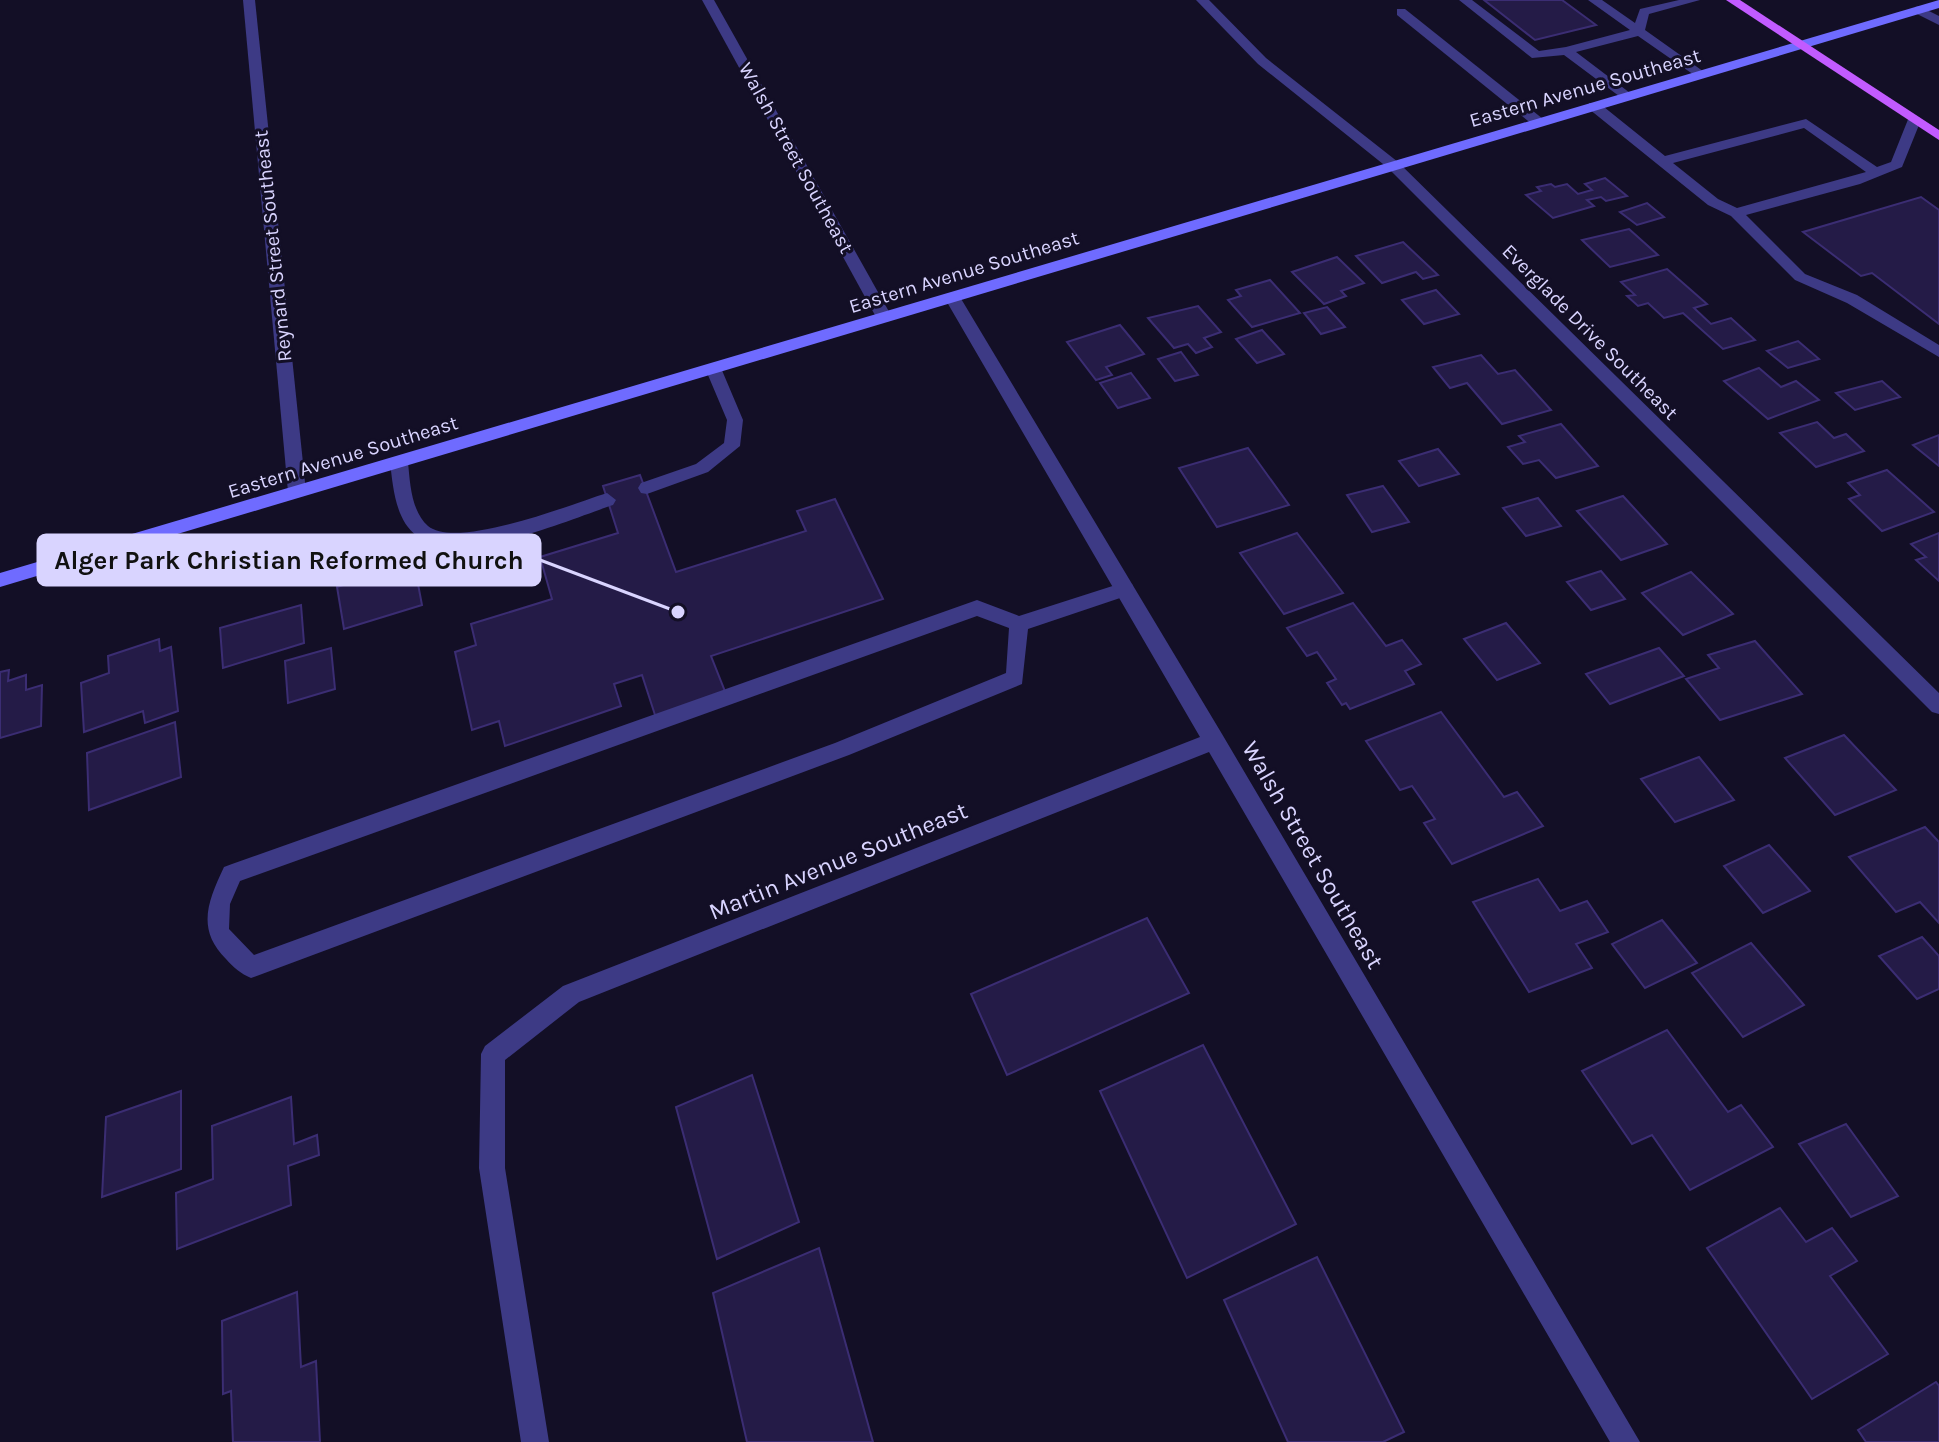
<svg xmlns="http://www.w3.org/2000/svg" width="1939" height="1442" viewBox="0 0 1939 1442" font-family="Karla,sans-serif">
  <rect width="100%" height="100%" fill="#130f26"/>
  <g fill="#241b47" stroke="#3b2d73" stroke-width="2">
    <path d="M1484,0H1562L1596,25L1535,40Z"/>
    <path d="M1605,178L1627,196L1606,201L1601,197L1587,200L1594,206L1553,218L1526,195L1541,191L1537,187L1551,184L1555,187L1567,184L1578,194L1592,190L1585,184Z"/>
    <path d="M1921,197L1939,210V324L1872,273L1861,276L1803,232Z"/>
    <path d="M1647,203L1664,217L1637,225L1620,212Z"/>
    <path d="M1629,229L1658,255L1610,267L1582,240Z"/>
    <path d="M1403,242L1438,275L1423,279L1416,272L1382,283L1356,256Z"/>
    <path d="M1337,257L1364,283L1341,291L1346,296L1324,304L1292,272Z"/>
    <path d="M1667,269L1707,304L1694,308L1711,324L1731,318L1755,340L1723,349L1683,313L1664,318L1648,303L1638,306L1627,296L1635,295L1621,282Z"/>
    <path d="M1270,280L1300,313L1252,327L1228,300L1241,296L1236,290Z"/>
    <path d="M1436,290L1459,314L1424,324L1402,300Z"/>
    <path d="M1198,306L1221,332L1204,338L1212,347L1196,353L1188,344L1174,348L1148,318Z"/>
    <path d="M1327,307L1345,327L1321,334L1304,313Z"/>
    <path d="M1120,325L1144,354L1106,367L1112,375L1096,380L1067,342Z"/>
    <path d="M1262,330L1284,354L1257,363L1236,339Z"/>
    <path d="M1798,341L1819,359L1788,368L1767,351Z"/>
    <path d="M1181,352L1198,375L1175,381L1158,359Z"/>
    <path d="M1481,355L1498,374L1515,370L1551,410L1502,424L1467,383L1450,388L1433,367Z"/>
    <path d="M1759,368L1781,387L1796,381L1819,400L1768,419L1724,381Z"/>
    <path d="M1131,373L1150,398L1118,408L1100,383Z"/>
    <path d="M1882,381L1900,397L1855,410L1836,393Z"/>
    <path d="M1817,422L1834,438L1846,434L1864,451L1816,467L1780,433Z"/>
    <path d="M1561,424L1598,466L1556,478L1539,460L1523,464L1508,447L1525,442L1519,436Z"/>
    <path d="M1939,435V466L1913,445Z"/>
    <path d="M1248,448L1289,505L1217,527L1179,468Z"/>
    <path d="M1438,449L1459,474L1419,486L1399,461Z"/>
    <path d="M1887,470L1934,512L1882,531L1849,499L1860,495L1848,483Z"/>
    <path d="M640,475L676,572L806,531L797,511L835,499L883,599L711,656L726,694L656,718L642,675L614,684L621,706L505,746L499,721L472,730L455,652L476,645L471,624L552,599L540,557L618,533L603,486Z"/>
    <path d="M1383,486L1409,522L1372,532L1347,495Z"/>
    <path d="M1623,496L1667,544L1621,560L1577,511Z"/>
    <path d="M1538,498L1561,526L1526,536L1503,508Z"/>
    <path d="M1297,533L1343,593L1284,614L1240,553Z"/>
    <path d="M1939,533V581L1916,560L1926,557L1911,544Z"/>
    <path d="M414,563L422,605L344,629L337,587Z"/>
    <path d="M1601,571L1625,599L1591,610L1567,582Z"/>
    <path d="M1691,572L1733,614L1683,635L1642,593Z"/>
    <path d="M1353,603L1386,646L1402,640L1421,664L1405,671L1414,684L1350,709L1346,703L1342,705L1327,683L1336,679L1317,652L1307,656L1287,628Z"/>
    <path d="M301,605L304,643L223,668L220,628Z"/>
    <path d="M1506,623L1540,663L1497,680L1464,639Z"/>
    <path d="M159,639L160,651L171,647L178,711L145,723L143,711L84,732L81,683L109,673L108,656Z"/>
    <path d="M1755,641L1802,694L1720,720L1686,679L1719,668L1708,655Z"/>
    <path d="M331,648L335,689L288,703L285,661Z"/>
    <path d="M1659,648L1684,676L1610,704L1586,674Z"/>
    <path d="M9,670L8,681L26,675V690L42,685L41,726L0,738V672Z"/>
    <path d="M1441,712L1504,797L1517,792L1543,826L1452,864L1424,823L1435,819L1412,786L1400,790L1366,741Z"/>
    <path d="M175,722L181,777L89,810L87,753Z"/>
    <path d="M1844,735L1896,790L1835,815L1785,758Z"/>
    <path d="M1699,757L1734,800L1675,822L1641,779Z"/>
    <path d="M1925,827L1939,842V923L1920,902L1896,912L1849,857Z"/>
    <path d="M1769,845L1810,891L1763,913L1724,866Z"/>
    <path d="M1538,879L1560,911L1587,901L1608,932L1576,944L1592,968L1529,992L1473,902Z"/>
    <path d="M1147,918L1189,993L1007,1075L971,994Z"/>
    <path d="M1662,920L1697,963L1645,988L1612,944Z"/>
    <path d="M1922,937L1939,956V989L1917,999L1879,956Z"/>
    <path d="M1751,943L1804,1005L1743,1037L1692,973Z"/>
    <path d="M1667,1030L1728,1112L1741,1105L1773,1147L1690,1190L1652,1135L1632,1144L1582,1071Z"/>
    <path d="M1203,1045L1296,1224L1187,1278L1100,1091Z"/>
    <path d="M752,1075L799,1222L717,1259L676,1107Z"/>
    <path d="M181,1091V1169L102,1197L106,1117Z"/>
    <path d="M291,1097L294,1144L317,1135L319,1155L288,1166L291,1205L177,1249L176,1193L213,1179L212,1126Z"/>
    <path d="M1846,1124L1898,1196L1851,1217L1799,1144Z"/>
    <path d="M1780,1208L1806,1242L1832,1228L1857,1261L1830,1276L1888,1354L1812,1399L1707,1248Z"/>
    <path d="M819,1248L873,1442H747L713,1293Z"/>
    <path d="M1317,1257L1404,1432L1383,1442H1288L1224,1300Z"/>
    <path d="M297,1292L301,1367L316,1361L320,1442H233L231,1391L223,1394L222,1321Z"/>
    <path d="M1936,1382L1939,1386V1442H1866L1858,1430Z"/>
  </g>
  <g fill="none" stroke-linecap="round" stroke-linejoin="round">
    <g fill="#3d3a85" fill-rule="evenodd">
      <path d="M1459,0H1472L1539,51L1566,47L1630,30L1588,0H1602L1635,23L1640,9L1679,0H1700L1649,14L1645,30L1707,74L1697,77L1638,36L1576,52L1634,96L1623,99L1564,55L1532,58Z"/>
      <path d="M1919,6L1939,16V25L1915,13V7Z"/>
      <path d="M1397,9H1405L1543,119V125H1533L1397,15Z"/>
      <path d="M1589,103H1599L1665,156L1806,119L1877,167L1891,162L1909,117H1919L1921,120L1902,167L1860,184L1746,215L1805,274L1857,295L1939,345V357L1847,303L1795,280L1731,216L1708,205L1589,109ZM1804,128L1866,172L1737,208L1718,199L1673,163Z"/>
      <path d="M713,363L721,368L743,420L740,446L708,472L647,494L641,493L638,488L641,483L696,464L724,443L727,420L705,368Z"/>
      <path d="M399,456L408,462C410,482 411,511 428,526C457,550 572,504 607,493L616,500L613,505C568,520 459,568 417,536C395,520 393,486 390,462Z"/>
      <path d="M1125,582L1132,584L1134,589L1132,594L1028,629L1022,684L849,755L251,978C241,974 233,967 226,959C196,929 208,901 224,867L232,864L977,600L1019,616ZM977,616L1009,628L1006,673L835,743L254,955L229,929L230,904L240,881Z"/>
    </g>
    <g fill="#3d3a85" fill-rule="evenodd">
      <path d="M243,0H255L306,492L297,498L288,492Z"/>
      <path d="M702,0H714L892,317L889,321L884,322L876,317Z"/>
      <path d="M1196,0H1209L1266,58L1398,162L1939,693V714L1932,712L1388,168L1258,64Z"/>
      <path d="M952,292L960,297L1222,734L1640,1442H1610L1209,752L579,1002L505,1060V1168L549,1442H521L479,1168L481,1054L485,1046L563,986L1200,737L944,297Z"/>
    </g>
    <path fill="#6f6bff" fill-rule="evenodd" d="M1939,0V8L0,587V573Z"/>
    <path fill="#c25bff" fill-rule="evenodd" d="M1726,0H1740L1939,130V140Z"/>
  </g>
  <g text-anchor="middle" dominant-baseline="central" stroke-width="6" stroke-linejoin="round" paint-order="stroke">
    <g font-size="20" fill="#d9d4ff" stroke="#130f26">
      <text transform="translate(1585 88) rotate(-16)">Eastern Avenue Southeast</text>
      <text transform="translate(796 158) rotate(61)">Walsh Street Southeast</text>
      <text transform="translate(273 246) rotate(-96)">Reynard Street Southeast</text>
      <text transform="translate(964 272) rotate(-17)">Eastern Avenue Southeast</text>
      <text transform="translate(1590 332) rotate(45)">Everglade Drive Southeast</text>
      <text transform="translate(343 457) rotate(-17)">Eastern Avenue Southeast</text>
    </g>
    <g font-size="24" fill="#d9d4ff" stroke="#130f26">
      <text transform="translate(1313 855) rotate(60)">Walsh Street Southeast</text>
      <text transform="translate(838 861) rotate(-22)">Martin Avenue Southeast</text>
    </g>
  </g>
  <path fill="none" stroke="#d9d4ff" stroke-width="3" d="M678 612L540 560"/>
  <circle fill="#d9d4ff" stroke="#130f26" stroke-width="3" cx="678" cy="612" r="8"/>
  <rect fill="#d9d4ff" stroke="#d9d4ff" stroke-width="3" x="38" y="535" width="502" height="50" rx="8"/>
  <g font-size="26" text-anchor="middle" font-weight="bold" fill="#111">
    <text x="289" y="569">Alger Park Christian Reformed Church</text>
  </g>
</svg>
